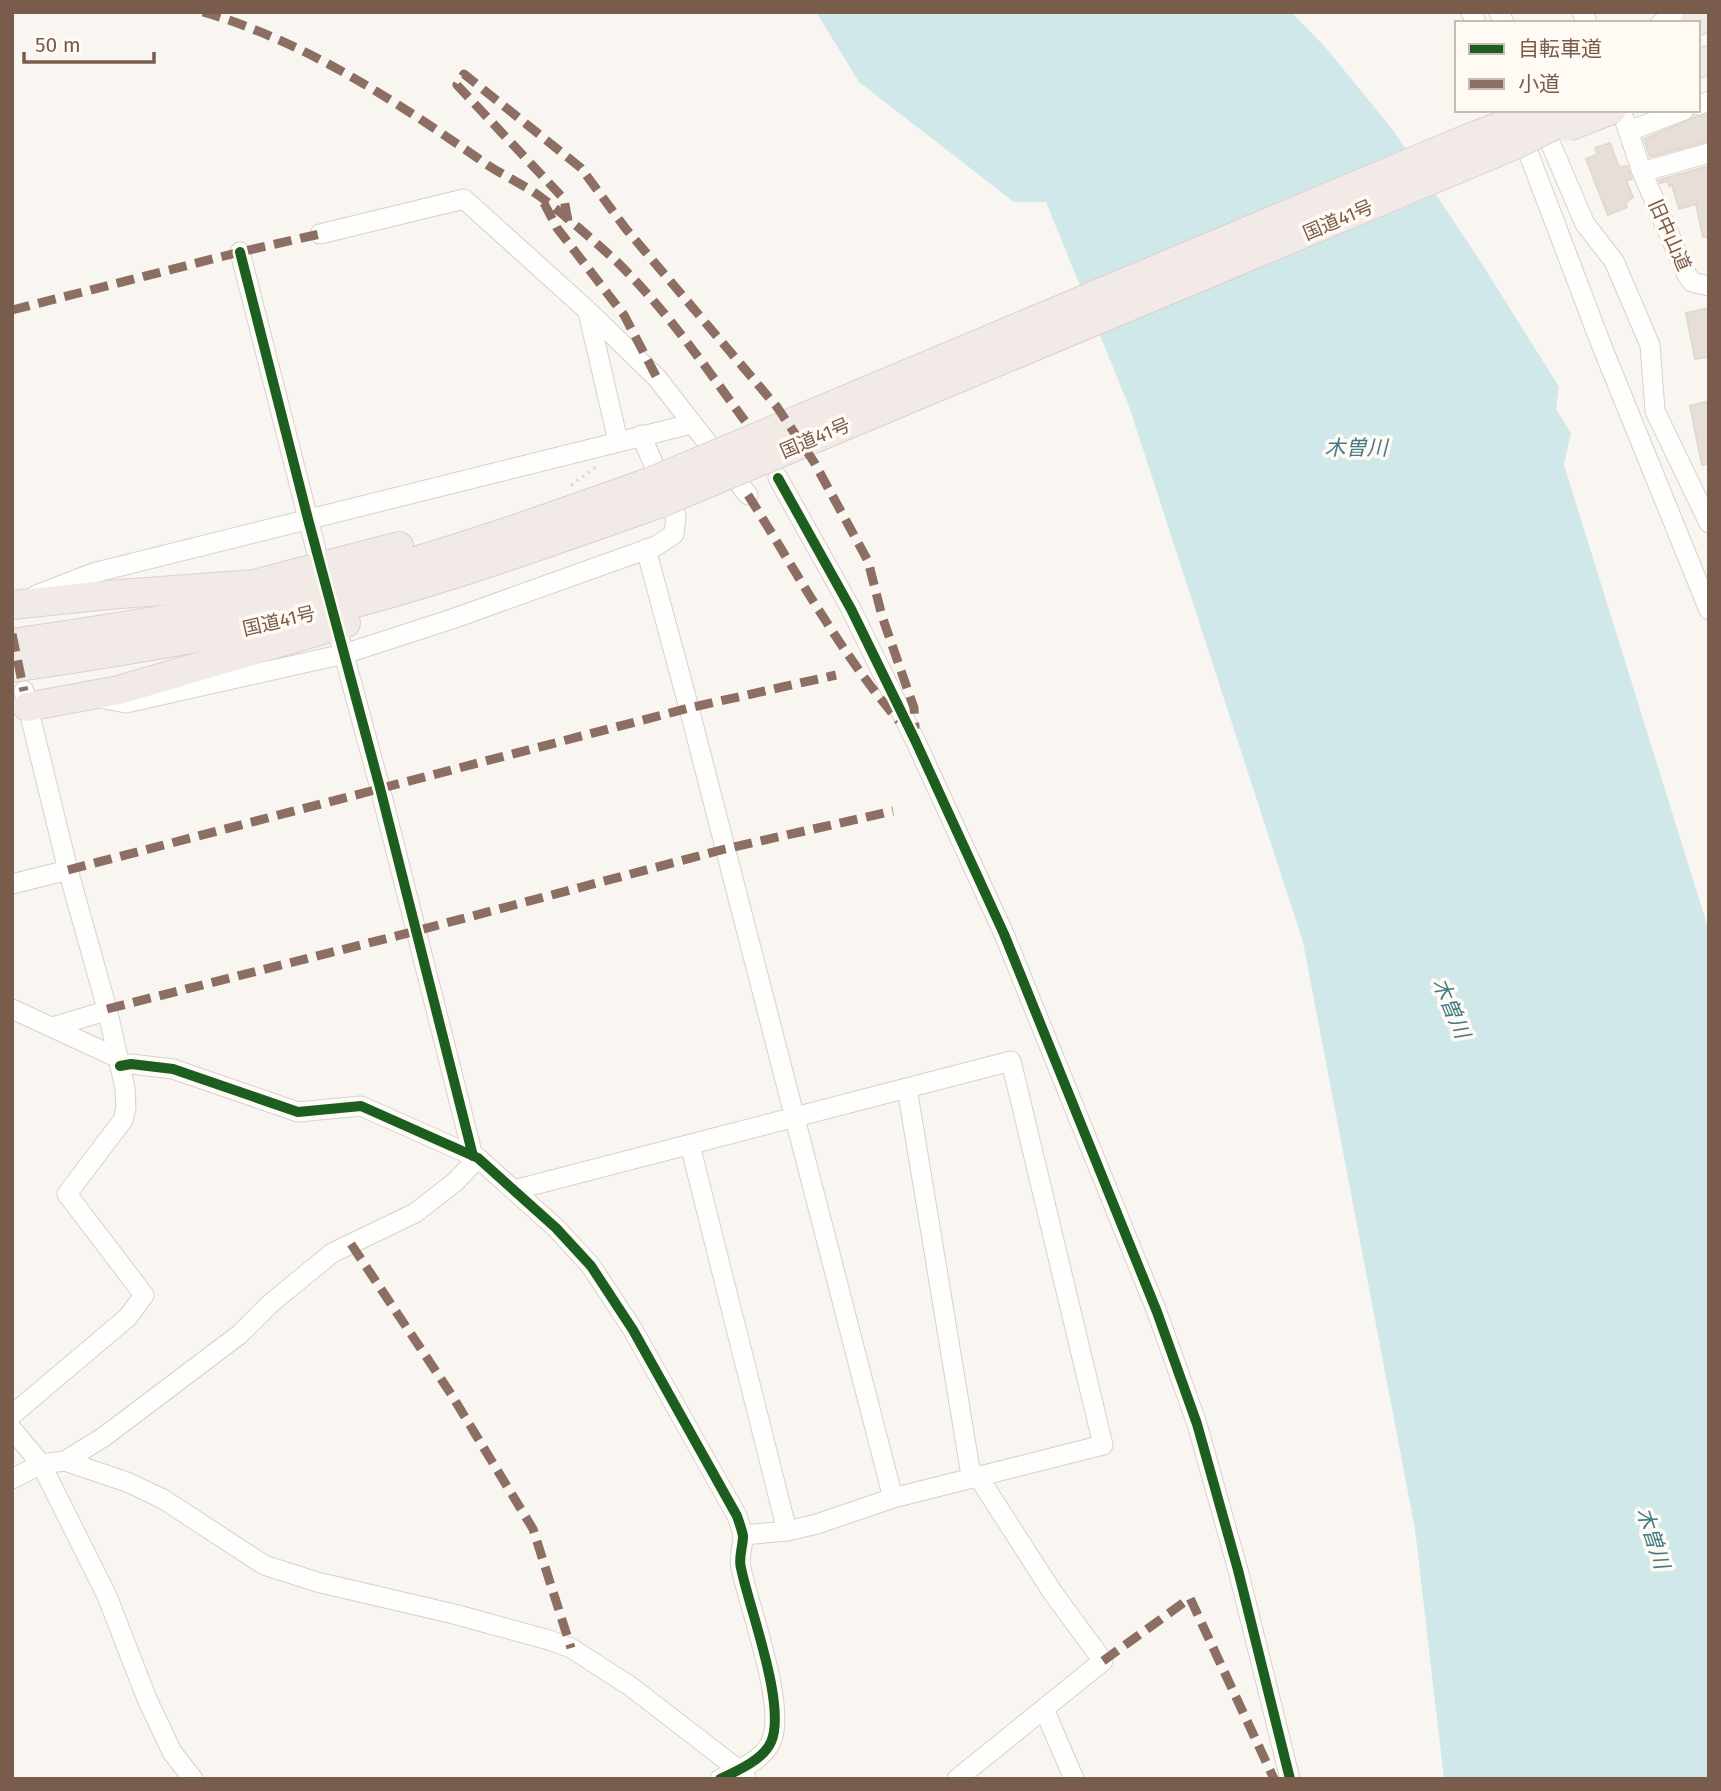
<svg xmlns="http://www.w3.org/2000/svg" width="1721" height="1791" viewBox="0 0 1721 1791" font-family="'Fira Sans','Noto Sans JP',sans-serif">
  <rect width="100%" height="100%" fill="#f9f5f0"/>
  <path fill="#d0e8ea" d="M816,12H1291L1326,48L1393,130L1482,264L1559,387L1556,409L1571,433L1564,465L1709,931V1779H1444L1415,1529L1303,942L1130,409L1046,202H1014L859,82Z"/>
  <g fill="#e6ded7" stroke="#e2d8d2" stroke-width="2">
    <path d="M1709,114V141L1650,157L1644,139L1695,117Z"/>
    <path d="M1610,143L1619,167L1627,166L1632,179L1626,181L1633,197L1625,203L1627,207L1608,215L1586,159L1598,154L1595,148Z"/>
    <path d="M1709,166V237H1703L1696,204L1679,209L1672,185L1669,186L1668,181L1660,183L1659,180Z"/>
    <path d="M1709,308V357L1695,359L1686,313Z"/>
    <path d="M1709,401V464L1702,465L1690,406Z"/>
  </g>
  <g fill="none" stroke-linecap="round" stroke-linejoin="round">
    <g stroke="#d7d1cb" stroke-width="21">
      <g id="minor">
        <path d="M1471,12L1476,23"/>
        <path d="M1499,12L1504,23"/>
        <path d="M1582,12L1587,23"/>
        <path d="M1661,23L1684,12"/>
        <path d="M1698,105L1709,101"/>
        <path d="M1621,110L1642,172L1687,275L1692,282L1709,286"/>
        <path d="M1541,121L1585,224L1614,261L1650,345L1655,411L1709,523"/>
        <path d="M1520,131L1601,344L1709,610"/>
        <path d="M1629,131L1684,110"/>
        <path d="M1642,172L1709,153"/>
        <path d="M320,234L464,199L588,311L657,378L748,495"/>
        <path d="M240,252L316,550"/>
        <path d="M588,312L618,441"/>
        <path d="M778,478L851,609L915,740L1004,934L1157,1312L1197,1424L1238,1570L1290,1779"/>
        <path d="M646,549L689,708L893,1498"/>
        <path d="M36,595L93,573L691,424"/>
        <path d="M340,640L380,788L473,1156"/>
        <path d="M100,698L126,703L344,654L452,619L656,546L674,534L676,516L641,435"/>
        <path d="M12,884L68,870"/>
        <path d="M12,1009L118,1058"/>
        <path d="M52,1027L99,1013L107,1009"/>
        <path d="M120,1066L131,1064L173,1069L298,1112L361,1106L478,1158L556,1228L591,1266L633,1330L737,1516C739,1522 742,1530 743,1536C743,1547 738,1558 741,1568C749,1608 787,1706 771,1742C763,1760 737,1771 720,1779"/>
        <path d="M907,1088L970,1469L979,1478L1053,1593L1103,1661L957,1779"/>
        <path d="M690,1145L787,1531"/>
        <path d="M514,1190L1011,1061L1103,1445L893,1498L817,1524L787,1531L743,1535"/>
        <path d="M12,1415L128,1317L144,1295L67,1194L123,1120L126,1108L125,1088L107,1009L68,870L24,691"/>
        <path d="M12,1429L41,1464L107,1596L147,1699L172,1752L193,1779"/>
        <path d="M65,1461L105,1436L240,1334L270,1304L332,1253L415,1213L455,1182L478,1158"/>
        <path d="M12,1479L41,1464L65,1461L127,1482L163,1499L264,1565L317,1582L454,1614L549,1640L571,1648L630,1686L739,1770L746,1778"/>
        <path d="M1044,1709L1074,1779"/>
      </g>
    </g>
    <g stroke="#dad1cc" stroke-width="30">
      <g id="highway">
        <path d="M1694,23L1709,16"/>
        <path d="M1698,64L1709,60"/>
        <path d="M12,605L107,595L254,584L399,546"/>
        <path d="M12,643C125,627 237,609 348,580C451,553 551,517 652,481"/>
        <path d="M12,668C127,651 240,633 352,604C457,576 559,539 661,503"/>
        <path d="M27,707L119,690L346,623"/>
      </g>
    </g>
    <path stroke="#dcd5d0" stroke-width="3.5" stroke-dasharray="2 5" stroke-linecap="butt" d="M571,485L596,467"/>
    <use href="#minor" stroke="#fefefd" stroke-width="19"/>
    <use href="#highway" stroke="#f2eae7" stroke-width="28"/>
    <g stroke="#dad1cc" stroke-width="30" stroke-linecap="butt">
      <g id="highway-bridge">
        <path d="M1568,127L1612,110"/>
        <path d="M652,481L1471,137L1543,110"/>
        <path d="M661,503L1515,145L1585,110"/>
      </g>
    </g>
    <use href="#highway-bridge" stroke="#f2eae7" stroke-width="28"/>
    <g stroke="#8d6e63" stroke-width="9" stroke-dasharray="18 9" stroke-linecap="butt">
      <path d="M203,12C304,41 394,100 479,159C499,174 522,183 542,198C567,217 592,239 615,260C665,308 704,365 745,421"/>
      <path d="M544,203L557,228L624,315L657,378"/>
      <path d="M568,221L564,199L457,85L464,74L581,168L626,229L777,407L814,462L868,561L882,616L914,708L915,729"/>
      <path d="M12,310L240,252L320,234"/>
      <path d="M748,495C796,571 840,653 899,721"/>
      <path d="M12,634L24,691"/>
      <path d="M68,870L689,708L836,675"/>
      <path d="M107,1009L416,931L725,849L893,811"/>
      <path d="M351,1244L451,1394L533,1529L571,1648"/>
      <path d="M1103,1661L1190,1598L1274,1779"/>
    </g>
    <g stroke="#fffaf3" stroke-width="15">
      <g id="cycleway">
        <path d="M240,252L308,519L380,788L473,1156"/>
        <path d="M778,478L851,609L915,740L1004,934L1157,1312L1197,1424L1238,1570L1290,1779"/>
        <path d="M120,1066L131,1064L173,1069L298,1112L361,1106L478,1158L556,1228L591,1266L633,1330L737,1516C739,1522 742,1530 743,1536C743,1547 738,1558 741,1568C749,1608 787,1706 771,1742C763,1760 737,1771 720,1779"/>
      </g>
    </g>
    <use href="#cycleway" stroke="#1b5e20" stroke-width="10"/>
  </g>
  <g text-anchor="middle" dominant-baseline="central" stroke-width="7" stroke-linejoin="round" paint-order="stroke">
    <g font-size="19" fill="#7a5c4d" stroke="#fffaf3">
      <text transform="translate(1338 220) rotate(-23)">国道41号</text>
      <text transform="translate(1670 235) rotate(66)">旧中山道</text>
      <text transform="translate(815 438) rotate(-23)">国道41号</text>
      <text transform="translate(279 621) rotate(-13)">国道41号</text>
    </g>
    <g font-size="21" font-style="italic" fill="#437c86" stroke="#fffaf3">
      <text x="1356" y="448">木曽川</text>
      <text transform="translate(1451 1008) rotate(67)">木曽川</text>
      <text transform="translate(1653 1538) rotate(72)">木曽川</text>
    </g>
  </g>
  <rect width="1721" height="1791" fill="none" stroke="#7a5c4d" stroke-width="28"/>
  <rect x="1455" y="21" width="245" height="91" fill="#fffaf3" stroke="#cabbb1" stroke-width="2"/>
  <rect x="1469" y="44" width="35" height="10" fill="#1b5e20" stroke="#cabbb1" stroke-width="2"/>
  <text x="1518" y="56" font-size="21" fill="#7a5c4d">自転車道</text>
  <rect x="1469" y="79" width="35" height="10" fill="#8d6e63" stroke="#cabbb1" stroke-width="2"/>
  <text x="1518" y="91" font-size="21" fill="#7a5c4d">小道</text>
  <path d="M24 52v10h130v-10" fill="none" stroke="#7a5c4d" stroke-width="3.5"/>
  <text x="35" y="52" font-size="21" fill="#7a5c4d" stroke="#fffaf3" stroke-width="5" paint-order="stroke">50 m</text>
</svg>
